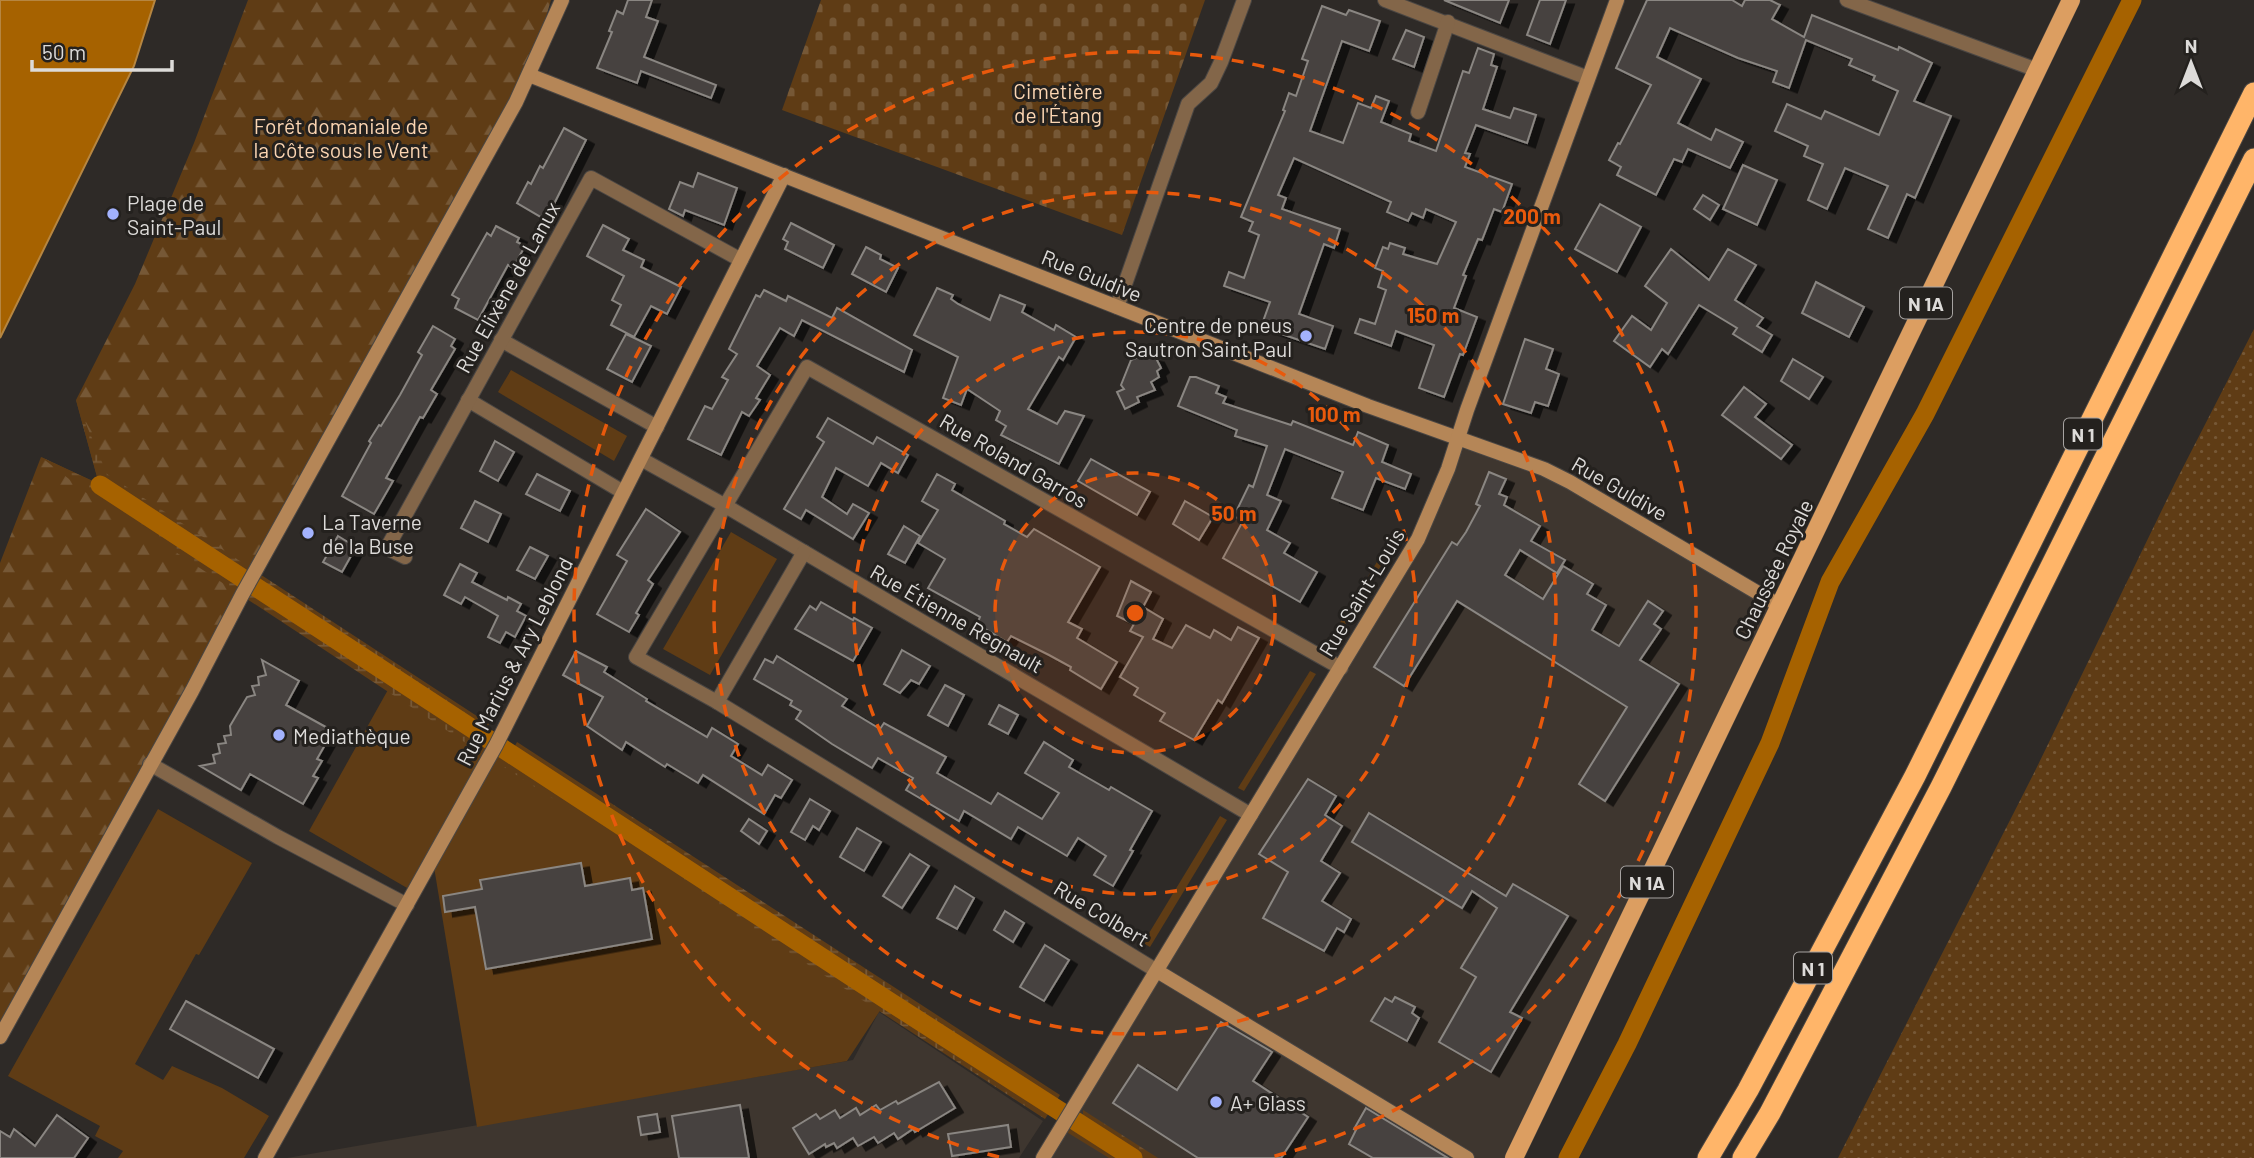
<svg xmlns="http://www.w3.org/2000/svg" width="2254" height="1158" viewBox="0 0 2254 1158" font-family="Barlow,sans-serif">
  <defs>
    <pattern id="forest-firs" width="22" height="20" patternUnits="userSpaceOnUse" patternTransform="scale(1.75)"><rect width="22" height="20" fill="#5f3c15"/><path d="M5 1l3.5 6h-7zM16 11l3.5 6h-7z" fill="#765836"/></pattern>
    <pattern id="wetland-marsh" width="20" height="14" patternUnits="userSpaceOnUse" patternTransform="scale(1.75)"><rect width="20" height="14" fill="#5f3c15"/><path d="M1 5h8M5 5V1M11 12h8M15 12V8" fill="none" stroke="#765836"/></pattern>
    <pattern id="cemetery-stones" width="16" height="16" patternUnits="userSpaceOnUse" patternTransform="scale(1.75)"><rect width="16" height="16" fill="#5f3c15"/><path d="M2 7V4a2 2 0 0 1 4 0v3zM10 15v-3a2 2 0 0 1 4 0v3z" fill="#765836"/></pattern>
    <pattern id="park-dots" width="8" height="8" patternUnits="userSpaceOnUse" patternTransform="scale(1.75)"><rect width="8" height="8" fill="#5f3c15"/><path d="M2 2h.1M6 6h.1" fill="none" stroke="#765836" stroke-width="1.8" stroke-linecap="round"/></pattern>
    <filter id="shadow"><feDropShadow dx="8" dy="4.5" stdDeviation="0" flood-color="#0009"/></filter>
  </defs>
  <rect width="100%" height="100%" fill="#2e2a27"/>
  <g fill="#3e362f">
    <path d="M1457,439L1544,469L1780,606L1515,1158H1043L1418,539Z"/>
    <path d="M879,1012L1043,1121L1019,1158H287L853,1060Z"/>
  </g>
  <g fill="#5f3c15">
    <path d="M511,370L627,436L614,461L498,392Z"/>
    <path d="M731,532L777,559L710,675L663,649Z"/>
    <path d="M1383,552L1388,554L1333,645L1328,642Z"/>
    <path d="M1310,671L1316,674L1244,791L1238,788Z"/>
    <path d="M394,679L887,1000L847,1061L477,1127L433,861L414,892L309,831Z"/>
    <path d="M158,809L252,863L199,955L196,954L135,1064L163,1080L172,1066L222,1088L269,1116L244,1158H118L123,1151L95,1136L100,1126L8,1076Z"/>
    <path d="M1220,816L1227,820L1150,947L1143,943Z"/>
  </g>
  <path fill="url(#forest-firs)" d="M248,0H551L529,75L0,1037V563L41,457L99,484L76,400L135,284L194,143Z"/>
  <g fill="url(#wetland-marsh)">
    <path d="M76,400L107,474L489,724L475,749L92,497L41,457L99,484Z"/>
    <path d="M517,742L1060,1095L1045,1119L504,767Z"/>
    <path d="M1083,1110L1158,1158H1109L1065,1131L1083,1126Z"/>
  </g>
  <path fill="url(#cemetery-stones)" d="M821,0H1205L1122,235L782,110Z"/>
  <path fill="url(#park-dots)" d="M2254,329V1158H1838L2035,771L2175,483Z"/>
  <path fill="#a66200" stroke="#b68641" stroke-width="2" d="M0,0H155L134,66L0,338Z"/>
  <g fill="none" stroke-linecap="round" stroke-linejoin="round">
    <g stroke="#a66200" stroke-width="19">
      <path d="M100,485L887,1000L1133,1158"/>
      <path d="M1568,1158L1627,1044L1770,743L1830,582L1925,414L2132,0"/>
    </g>
  </g>
  <g fill="#474340" stroke="#8a8682" stroke-width="2" filter="url(#shadow)">
    <path d="M628,0H652L646,17L658,21L644,57L716,85L711,98L641,71L637,83L597,68L612,32L609,31L617,11L623,14Z"/>
    <path d="M1444,0H1509L1500,23Z"/>
    <path d="M1540,0H1566L1550,44L1527,35Z"/>
    <path d="M1647,0H1732L1742,6L1745,0H1770L1780,5L1772,19L1804,37L1812,15L1898,50L1899,47L1932,63L1914,101L1951,116L1915,198L1907,194L1888,238L1868,229L1888,186L1845,168L1827,209L1808,200L1823,164L1804,156L1808,146L1775,131L1787,104L1821,119L1825,111L1879,135L1898,91L1873,80L1875,76L1849,65L1852,59L1806,40L1789,88L1773,82L1777,71L1738,58L1670,28L1657,57L1701,79L1678,123L1711,140L1716,129L1743,142L1730,168L1688,149L1682,162L1674,159L1656,195L1617,175L1621,167L1609,160L1618,143L1620,144L1651,85L1616,68Z"/>
    <path d="M1322,6L1346,15L1349,10L1380,21L1369,51L1342,41L1310,131L1343,143L1358,103L1371,108L1376,96L1389,101L1381,122L1411,134L1409,141L1436,151L1463,71L1469,73L1478,48L1494,54L1491,65L1497,67L1483,109L1510,118L1514,108L1536,115L1527,143L1476,125L1465,153L1470,154L1465,167L1512,184L1502,212L1494,209L1482,240L1478,239L1463,275L1466,276L1454,308L1477,317L1463,355L1460,354L1444,397L1419,388L1434,345L1396,331L1391,346L1355,333L1360,319L1375,324L1386,290L1378,287L1383,271L1375,268L1383,247L1388,249L1390,243L1405,248L1403,254L1437,264L1456,222L1426,209L1423,218L1412,213L1408,221L1387,212L1391,202L1294,158L1278,195L1286,198L1282,209L1340,229L1334,248L1324,244L1299,314L1333,326L1325,349L1261,327L1270,302L1224,286L1229,272L1244,278L1259,235L1249,231L1253,222L1241,217L1285,111L1283,110L1289,93L1296,96L1308,61L1302,59Z"/>
    <path d="M1406,30L1424,37L1414,67L1393,59Z"/>
    <path d="M564,128L586,140L546,220L517,203L528,182L531,184L540,166L543,168Z"/>
    <path d="M1743,165L1777,180L1757,225L1723,209Z"/>
    <path d="M698,173L737,188L724,225L685,210L683,216L669,209L680,182L693,187Z"/>
    <path d="M1703,195L1719,205L1710,220L1694,209Z"/>
    <path d="M1600,204L1641,227L1617,272L1575,249Z"/>
    <path d="M791,223L834,245L823,268L785,249L788,242L783,239Z"/>
    <path d="M603,225L629,239L623,250L644,260L641,267L681,287L667,314L651,306L634,337L611,325L621,305L612,300L624,276L587,256Z"/>
    <path d="M496,226L519,238L517,242L525,246L513,268L508,265L478,320L455,308L459,299L452,295L487,233L491,236Z"/>
    <path d="M866,247L881,255L880,259L898,268L886,292L852,274Z"/>
    <path d="M1671,249L1709,280L1728,249L1756,265L1735,300L1763,318L1757,326L1772,335L1762,352L1733,334L1737,328L1699,305L1668,354L1662,349L1650,367L1614,341L1632,316L1651,330L1667,303L1645,286Z"/>
    <path d="M1816,282L1864,307L1849,337L1802,313Z"/>
    <path d="M937,288L953,295L951,299L958,304L990,320L1000,295L1025,305L1022,312L1054,330L1056,325L1076,337L1063,360L1059,357L1028,409L1057,424L1065,411L1084,416L1059,464L1001,435L1006,426L996,420L1000,411L967,389L961,405L943,398L958,357L914,335Z"/>
    <path d="M764,290L786,301L788,296L832,318L837,308L912,350L904,372L802,320L794,336L780,328L757,366L770,375L756,398L760,400L749,416L742,412L721,455L688,439L705,406L712,409L728,380L722,377L737,354L729,349L756,295L760,297Z"/>
    <path d="M433,326L455,339L451,346L455,349L431,390L437,394L423,418L420,417L386,478L393,481L374,514L342,496L371,443L369,441L379,425L381,426L400,395L422,355L418,352Z"/>
    <path d="M626,334L651,346L632,382L607,369Z"/>
    <path d="M1525,339L1553,349L1546,369L1559,374L1548,406L1535,402L1531,413L1503,404Z"/>
    <path d="M1143,355L1156,358L1161,368L1157,371L1159,377L1151,382L1155,390L1137,397L1139,402L1125,409L1117,392L1124,389L1121,385L1131,360Z"/>
    <path d="M1793,359L1823,377L1809,399L1781,381Z"/>
    <path d="M1190,377H1196L1219,386L1216,393L1226,397L1223,403L1291,425L1293,421L1353,445L1358,432L1388,445L1382,462L1411,474L1405,489L1376,478L1363,510L1332,498L1343,472L1285,449L1267,495L1281,501L1267,530L1290,543L1284,553L1317,572L1300,602L1223,558L1243,521L1234,516L1249,485L1253,487L1267,446L1235,436L1237,430L1178,406Z"/>
    <path d="M1744,387L1766,404L1755,417L1792,445L1781,459L1722,415Z"/>
    <path d="M828,418L873,444L877,437L908,455L898,473L881,463L868,486L836,468L822,497L847,514L853,504L869,513L853,539L806,510L801,519L784,509L824,442L817,437Z"/>
    <path d="M495,441L514,452L498,481L480,471Z"/>
    <path d="M1091,459L1150,492L1137,515L1078,481Z"/>
    <path d="M1489,472L1506,479L1499,494L1507,497L1504,505L1540,526L1531,541L1565,560L1557,573L1520,550L1505,575L1543,599L1563,566L1593,584L1587,594L1606,605L1592,630L1619,646L1648,601L1663,611L1654,624L1661,629L1640,660L1679,684L1605,801L1579,784L1627,707L1457,601L1404,686L1374,667L1452,542L1457,545L1466,532L1480,506L1476,504Z"/>
    <path d="M537,474L570,491L560,511L526,494Z"/>
    <path d="M937,474L955,484L952,490L1005,521L1004,524L1027,537L1034,529L1100,567L1068,622L1082,629L1077,638L1117,662L1101,689L1070,670L1071,667L1049,655L1011,636L1007,642L977,624L980,617L928,588L945,559L918,543L938,510L922,501Z"/>
    <path d="M475,501L501,514L488,542L461,528Z"/>
    <path d="M1185,501L1213,517L1199,540L1173,524Z"/>
    <path d="M646,509L680,532L648,580L653,584L636,613L639,615L629,632L597,614L627,561L617,555Z"/>
    <path d="M904,526L920,536L905,563L888,554Z"/>
    <path d="M338,536L356,547L342,572L323,562Z"/>
    <path d="M530,547L548,556L535,579L517,570Z"/>
    <path d="M460,564L477,573L472,582L507,600L508,597L521,604L517,611L526,616L515,637L506,632L500,643L488,637L498,616L465,597L461,604L444,595Z"/>
    <path d="M1131,581L1151,592L1143,607L1163,619L1153,639L1172,648L1186,625L1210,638L1214,630L1231,640L1238,627L1259,638L1222,703L1218,700L1194,740L1160,721L1165,713L1134,695L1138,688L1120,677L1143,637L1130,631L1134,624L1117,616Z"/>
    <path d="M821,602L853,620L854,618L872,628L853,661L795,629L810,606L816,610Z"/>
    <path d="M902,650L930,666L919,684L911,680L900,693L884,684Z"/>
    <path d="M576,651L607,667L604,672L647,699L646,701L707,737L712,728L738,744L731,756L762,775L768,765L792,780L781,798L775,795L764,814L703,775L698,783L667,764L665,767L626,742L622,750L587,726L603,697L563,675Z"/>
    <path d="M777,656L847,699L842,706L880,729L884,723L946,757L937,773L991,804L998,793L1042,819L1059,793L1025,773L1044,742L1073,760L1069,767L1109,790L1111,787L1152,811L1130,850L1133,851L1113,886L1094,875L1106,856L1078,838L1067,856L1018,827L1011,839L964,811L959,821L906,790L913,778L878,758L872,768L832,744L796,719L801,711L790,705L792,701L754,679L765,659L773,663Z"/>
    <path d="M262,660L299,681L286,705L333,731L317,759L322,761L313,776L318,778L303,804L250,774L241,790L200,766L215,763L213,755L220,753L218,744L226,743L224,736L231,735L230,726L247,697L255,695L252,686L259,685L258,677L266,675Z"/>
    <path d="M945,685L964,695L948,726L928,715Z"/>
    <path d="M999,705L1018,715L1008,734L989,724Z"/>
    <path d="M1308,779L1336,796L1325,815L1342,826L1321,861L1340,873L1322,901L1351,919L1344,932L1337,928L1324,951L1263,918L1288,872L1259,854Z"/>
    <path d="M810,799L830,811L819,830L813,826L805,840L791,832Z"/>
    <path d="M1369,813L1506,896L1513,884L1568,916L1510,1012L1522,1018L1491,1072L1439,1042L1476,977L1461,968L1497,908L1472,891L1462,908L1352,842Z"/>
    <path d="M749,819L767,831L759,844L741,831Z"/>
    <path d="M857,828L881,842L864,871L840,857Z"/>
    <path d="M910,854L929,866L902,908L883,896Z"/>
    <path d="M581,863L585,886L630,878L632,890L643,888L652,939L486,969L475,907L445,912L443,896L482,889L480,880Z"/>
    <path d="M955,886L974,898L957,929L937,918Z"/>
    <path d="M1005,911L1024,923L1013,942L994,930Z"/>
    <path d="M1045,945L1069,960L1044,1001L1020,987Z"/>
    <path d="M1395,997L1415,1007L1412,1013L1419,1018L1407,1041L1371,1021L1385,998L1392,1002Z"/>
    <path d="M186,1001L274,1049L258,1078L170,1029Z"/>
    <path d="M1221,1022L1272,1052L1253,1081L1308,1117L1281,1158H1198L1113,1103L1138,1065L1177,1090Z"/>
    <path d="M939,1082L955,1108L915,1132L913,1129L898,1139L894,1133L878,1143L874,1137L858,1146L853,1138L837,1148L834,1143L826,1147L825,1144L809,1154L793,1128L816,1114L820,1119L835,1110L840,1118L856,1108L860,1115L876,1105L880,1110L896,1101L898,1104Z"/>
    <path d="M740,1105L749,1158H679L672,1116Z"/>
    <path d="M1366,1108L1448,1158H1373L1349,1144L1356,1130L1354,1129Z"/>
    <path d="M657,1114L660,1132L641,1135L638,1117Z"/>
    <path d="M57,1115L88,1138L74,1158H0V1131L10,1137L14,1129L35,1146Z"/>
    <path d="M1008,1125L1011,1147L952,1156L948,1134Z"/>
  </g>
  <g fill="none" stroke-linecap="round" stroke-linejoin="round">
    <g stroke="#4a4643" stroke-width="16">
      <g id="street">
        <path d="M1385,0L1588,78"/>
        <path d="M1847,0L2037,70"/>
        <path d="M1418,112L1448,22"/>
        <path d="M1117,307L1188,104L1211,83L1221,62L1244,0"/>
        <path d="M501,340L657,427"/>
        <path d="M468,400L623,492"/>
        <path d="M641,459L724,505L1251,815"/>
        <path d="M405,557L387,548L591,178L741,260"/>
        <path d="M717,702L804,552"/>
        <path d="M150,764L278,837L407,905"/>
        <path d="M1157,971L717,702L636,657L807,367L1341,668"/>
      </g>
    </g>
    <g stroke="#4a4643" stroke-width="16">
      <g id="secondary">
        <path d="M529,75L1368,406L1544,469L1570,482L1780,606"/>
        <path d="M1157,971L1467,1158"/>
        <path d="M0,1037L192,691L242,595L516,102L562,0"/>
        <path d="M265,1158L496,745L784,175"/>
        <path d="M1043,1158L1418,539L1448,469L1467,410L1617,0"/>
      </g>
    </g>
    <g stroke="#4a4643" stroke-width="19">
      <path id="primary" d="M1514,1158L2071,0"/>
    </g>
    <g stroke="#4a4643" stroke-width="23">
      <g id="highway">
        <path d="M1708,1158L1748,1090L1915,776L2254,93"/>
        <path d="M1743,1158L1770,1113L1941,787L2254,159"/>
      </g>
    </g>
    <use href="#street" stroke="#836649" stroke-width="14"/>
    <use href="#secondary" stroke="#b58657" stroke-width="14"/>
    <use href="#primary" stroke="#dc9e61" stroke-width="18"/>
    <use href="#highway" stroke="#ffb569" stroke-width="21"/>
  </g>
  <circle cx="1135" cy="613" r="140" fill="#e8590c" fill-opacity=".12"/>
  <g fill="none" stroke="#e8590c" stroke-width="3.5" stroke-dasharray="12 9">
    <circle cx="1135" cy="613" r="140"/>
    <circle cx="1135" cy="613" r="281"/>
    <circle cx="1135" cy="613" r="421"/>
    <path d="M999 1157A561 561 0 1 1 1271 1157"/>
  </g>
  <g fill="#a3b2fd" stroke="#24211e" stroke-width="2.5">
    <circle cx="113" cy="214" r="7"/>
    <circle cx="1306" cy="336" r="7"/>
    <circle cx="308" cy="533" r="7"/>
    <circle cx="279" cy="735" r="7"/>
    <circle cx="1216" cy="1102" r="7"/>
  </g>
  <g text-anchor="middle" dominant-baseline="central" stroke-width="6" stroke-linejoin="round" paint-order="stroke">
    <g fill="#24211e" stroke="#a6a3a1" stroke-width="2">
      <rect x="1900" y="287.5" width="52" height="31" rx="5"/>
      <rect x="2064" y="418.5" width="38" height="31" rx="5"/>
      <rect x="1621" y="866.5" width="52" height="31" rx="5"/>
      <rect x="1794" y="952.5" width="38" height="31" rx="5"/>
    </g>
    <g font-size="19" font-weight="bold" fill="#dddbd9">
      <text x="1926" y="303">N 1A</text>
      <text x="2083" y="434">N 1</text>
      <text x="1647" y="882">N 1A</text>
      <text x="1813" y="968">N 1</text>
    </g>
    <g font-size="21" fill="#fbd5b2" stroke="#24211e">
      <text x="1058" y="90">Cimetière<tspan x="1058" dy="24">de l'Étang</tspan></text>
      <text x="341" y="125">Forêt domaniale de<tspan x="341" dy="24">la Côte sous le Vent</tspan></text>
    </g>
    <g font-size="21" fill="#dddbd9" stroke="#24211e" text-anchor="start">
      <text x="127" y="202">Plage de<tspan x="127" dy="24">Saint-Paul</tspan></text>
      <text x="1292" y="324" text-anchor="end">Centre de pneus<tspan x="1292" dy="24">Sautron Saint Paul</tspan></text>
      <text x="322" y="521">La Taverne<tspan x="322" dy="24">de la Buse</tspan></text>
      <text x="293" y="735">Mediathèque</text>
      <text x="1230" y="1102">A+ Glass</text>
    </g>
    <g font-size="21" fill="#dddbd9" stroke="#24211e">
      <text transform="translate(1092 275) rotate(22)">Rue Guldive</text>
      <text transform="translate(507 287) rotate(-61)">Rue Elixène de Lanux</text>
      <text transform="translate(1014 460) rotate(30)">Rue Roland Garros</text>
      <text transform="translate(1620 488) rotate(30)">Rue Guldive</text>
      <text transform="translate(1773 569) rotate(-64)">Chaussée Royale</text>
      <text transform="translate(1361 592) rotate(-59)">Rue Saint-Louis</text>
      <text transform="translate(957 618) rotate(30)">Rue Étienne Regnault</text>
      <text transform="translate(514 661) rotate(-63)">Rue Marius &amp; Ary Leblond</text>
      <text transform="translate(1102 913) rotate(31)">Rue Colbert</text>
    </g>
  </g>
  <circle cx="1135" cy="613" r="10" fill="#e8590c" stroke="#24211e" stroke-width="3.5"/>
  <g font-size="21" text-anchor="middle" font-weight="bold" fill="#e8590c" stroke="#24211e" stroke-width="6" stroke-linejoin="round" paint-order="stroke">
    <text x="1532" y="224">200 m</text>
    <text x="1433" y="323">150 m</text>
    <text x="1334" y="422">100 m</text>
    <text x="1234" y="521">50 m</text>
  </g>
  <g transform="translate(2191 63)" stroke="#24211e" stroke-width="5" paint-order="stroke">
  <path d="M0-5L12 26L0 18L-12 26Z" fill="#dddbd9"/>
  <text y="-10" font-size="19" font-weight="bold" text-anchor="middle" fill="#dddbd9">N</text>
  </g>
  <path d="M32 60v10h140v-10" fill="none" stroke="#dddbd9" stroke-width="3.5"/>
  <text x="42" y="60" font-size="21" fill="#dddbd9" stroke="#24211e" stroke-width="5" paint-order="stroke">50 m</text>
</svg>
